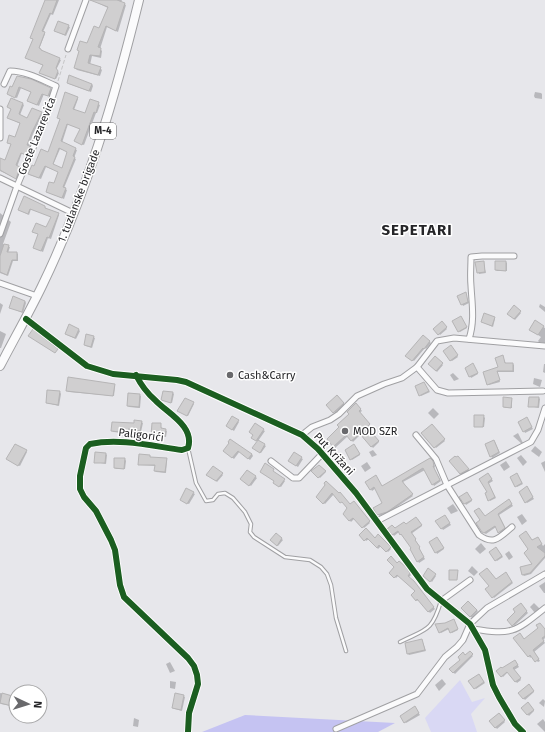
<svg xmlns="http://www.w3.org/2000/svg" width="545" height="732" viewBox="0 0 545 732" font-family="'Fira Sans',sans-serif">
  <rect width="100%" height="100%" fill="#e7e7eb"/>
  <path fill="#d9d8f4" d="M460,680L472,702L485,698L471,714L477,732H431L425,718Z"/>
  <path fill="#c5c3f2" d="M245,715L395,723L378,732H202Z"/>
  <g fill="#0003" fill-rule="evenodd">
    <path d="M47,0H59L53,15L51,14L43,32L45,34L39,49L61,60L56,70L59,73L56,79L42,74L44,66L27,58L34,40L32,38Z"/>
    <path d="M99,0H122L121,2L126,5L118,32L107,27L100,49L102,51L101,58L92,56L90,65L100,68L102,70L100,76L77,70L75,68L88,44L99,30L108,8L98,3Z"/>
    <path d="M59,22L70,27L66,36L57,32Z"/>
    <path d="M17,77L50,89L52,90L50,97L44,94L39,106L30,102L32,92L21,88L17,98L10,95L8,94L13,88Z"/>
    <path d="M69,84H92L93,86L91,92Z"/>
    <path d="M535,92L541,93L542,94V99L535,98L534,96Z"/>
    <path d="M77,98L78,99L74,110L86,114L91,101L100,105L97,113H96L84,145L77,142L81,129L68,124L62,143L77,150L74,158L76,159L64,188L67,190L64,199L47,192L55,185L59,172L46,167L41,179L30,175L35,167L49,154L61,120L58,118ZM60,149L68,152L62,169L53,165Z"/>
    <path d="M23,104L24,105L20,115L28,119L32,109L43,114L33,134L29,146L30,148L27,156L22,153L17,167L21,170L17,179L0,171V159L5,161L12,144L8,142L15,139L21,124L8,118L11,109L9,107Z"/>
    <path d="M45,207L46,209L59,215L51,239L48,238L43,252L34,248L47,228L52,217L31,209L29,215L19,210Z"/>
    <path d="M0,213L11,222L3,244L10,247L8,253H17L18,254V261H13L8,276L0,273L1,256L0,255Z"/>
    <path d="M483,262L486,273L479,274L476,263Z"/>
    <path d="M506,262L507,263V271H497L496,270Z"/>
    <path d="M466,295L469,303L463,306L462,304Z"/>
    <path d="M25,301L26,303L23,313L10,308Z"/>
    <path d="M0,303L3,305L0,314Z"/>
    <path d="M540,304L545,307V312L539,307Z"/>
    <path d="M514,306L521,313L515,320L508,314Z"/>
    <path d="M462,318L467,328L460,332L459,331Z"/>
    <path d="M494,318L495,319L493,327L482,322Z"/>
    <path d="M535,322L545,328V343L539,342L538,341L541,337L532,331Z"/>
    <path d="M442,323L447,329L440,335L435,329Z"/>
    <path d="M79,330L80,331L76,339L67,335Z"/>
    <path d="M0,331L6,334L1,348H0Z"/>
    <path d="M423,336L431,343L426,349L425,348L414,361L407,356Z"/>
    <path d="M93,337L95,338L92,348L86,346L85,345Z"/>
    <path d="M452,348L458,357L452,361L450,360Z"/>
    <path d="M503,357L506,364H513L514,365V372H497L500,382L489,385L488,384L499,368Z"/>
    <path d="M435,358L443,365L437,372L429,364Z"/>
    <path d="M544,364H545V373L543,372Z"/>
    <path d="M473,365L478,374L471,378L470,376Z"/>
    <path d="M453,373L459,379L454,381L450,375Z"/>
    <path d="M534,378L542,380L540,387L533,384Z"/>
    <path d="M424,383L430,392L421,396L420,395Z"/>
    <path d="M114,385L115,386L114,396L69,392L67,391Z"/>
    <path d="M60,392L61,394L59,406L47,403Z"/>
    <path d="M173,393L174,394L172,403L162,400Z"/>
    <path d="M139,395L141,396L140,408L129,407L128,406Z"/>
    <path d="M337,396L345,405L335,413L327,405Z"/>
    <path d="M539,398L540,399L539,408L529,406Z"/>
    <path d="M511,399L512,400V408H505L504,407Z"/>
    <path d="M193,403L194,404L188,416L180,412Z"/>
    <path d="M356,404L362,411L359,413L370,425L367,428L379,442L373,448L361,434L353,442L348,436L335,448L328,439L341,427Z"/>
    <path d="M433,408L439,414L434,419L428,413Z"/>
    <path d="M483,416L485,418L484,427H476L475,426Z"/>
    <path d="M528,420L533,429L525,433L524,431Z"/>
    <path d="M238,421L239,422L234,431L228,427Z"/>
    <path d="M141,422L143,423L141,432L129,430V433L113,432L112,430Z"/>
    <path d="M160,424L162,429L167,431L166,437L153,436L152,435Z"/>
    <path d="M432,425L445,441L436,448L423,433Z"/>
    <path d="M263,430L265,431L258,441L266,446L261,453L255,449L258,442L254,439Z"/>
    <path d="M518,433L523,443L522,444L513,436Z"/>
    <path d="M495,442L500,453L492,458L486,444Z"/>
    <path d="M230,443L252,454L253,456L250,460L240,451L234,459L224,451Z"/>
    <path d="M355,446L360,455L352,460L351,459Z"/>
    <path d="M535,446L542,452L539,457L531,451Z"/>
    <path d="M373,450L377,455L372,457L369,452Z"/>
    <path d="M26,451L27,452L20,466L9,460Z"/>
    <path d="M106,454L107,455L106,464L95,462Z"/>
    <path d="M521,455L527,462L523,466L517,458Z"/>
    <path d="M150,456L151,458L166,459L167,460L166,473L156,472L155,471L156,466L140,465L139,464Z"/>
    <path d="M458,457L469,471L462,475L460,474Z"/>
    <path d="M301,458L303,459L298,467L290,462Z"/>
    <path d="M125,459L126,461L125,469H116L115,468Z"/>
    <path d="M429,459L434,464L435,467L434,468L441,481L434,486L425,470L403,482L406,488L413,496L388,513L379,516L378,514L383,503L376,488L372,491L367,482L382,487Z"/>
    <path d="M506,461L510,467L504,471L500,465Z"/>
    <path d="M545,461V472L541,463Z"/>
    <path d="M367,462L371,468L365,472L361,466Z"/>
    <path d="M319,466L326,472L320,478L313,471Z"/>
    <path d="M274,470L273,472L285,481L281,487L275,484V481L261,472L271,476Z"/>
    <path d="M248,471L257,478L251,486L243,480Z"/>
    <path d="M208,474H222L223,475L217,482Z"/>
    <path d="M489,475L493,481L488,484L496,498L490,501L488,493L481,479Z"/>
    <path d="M518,476L523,484L517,487L516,486Z"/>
    <path d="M327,485L350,505L354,502L370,523L364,528L355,518L351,522L345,514L349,508L334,494L325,504L317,497Z"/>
    <path d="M528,489L534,499L527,503L526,502Z"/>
    <path d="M187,490L195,494L189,504L182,501Z"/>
    <path d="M468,494L472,501L466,505L461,497Z"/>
    <path d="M510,501L513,506L499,515L506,529L500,533L496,527L486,534L484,533L483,531L485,517Z"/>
    <path d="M453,504L458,511L451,514L447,508Z"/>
    <path d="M522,514L527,521L522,525L517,517Z"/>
    <path d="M446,517L451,525L443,530L437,521Z"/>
    <path d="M418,519L422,526L411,534L416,541L420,549H419L425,559L419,563L411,549L413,548L399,532L394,536L389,529H395L406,525Z"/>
    <path d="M276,534L283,540L278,546L271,540Z"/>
    <path d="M361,535L375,539L378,536L391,549L388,552L381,546L378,549L369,539L366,541Z"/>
    <path d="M539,539L543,546L545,544V558L531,574L524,576L523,575L534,565L532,541Z"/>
    <path d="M438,540L444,549L437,554L436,552Z"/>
    <path d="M481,543L486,549L480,554L475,549Z"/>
    <path d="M497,549L503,557L497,561L496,560Z"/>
    <path d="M509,551L513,557L509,560L505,554Z"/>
    <path d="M397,565L407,570L411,575L408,578L415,584L435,609L430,613L419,600L418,601L412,595L416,592L399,575L396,578L390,573Z"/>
    <path d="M472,566L478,572L474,576L468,571Z"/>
    <path d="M435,575L436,576L432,582L424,576Z"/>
    <path d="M507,575L513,583L494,598L487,589L496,580Z"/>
    <path d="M545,582V593H544L539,586Z"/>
    <path d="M468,602L478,611L472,618L462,608Z"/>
    <path d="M534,603L540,609L535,613L530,607Z"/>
    <path d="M521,604L528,613L514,626L508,620L517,612Z"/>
    <path d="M455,622L458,630L452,633L449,629L441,633L440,632Z"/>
    <path d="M544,629L545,638L543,640L545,643L534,652L540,661L538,662L532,656L530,658L529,656L525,640Z"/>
    <path d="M422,640L426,651L409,655L408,654Z"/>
    <path d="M470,653L473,656L455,674L450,669Z"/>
    <path d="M170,662L175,671L170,673L166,664Z"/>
    <path d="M516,662L519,667L514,670L521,680L517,683L508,672L503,677L497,671Z"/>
    <path d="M480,676L485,683L476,689L475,688Z"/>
    <path d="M442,679L446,684L439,691L435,685Z"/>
    <path d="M170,681L176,682L175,689L170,688Z"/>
    <path d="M529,686L534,692L525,700L519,693Z"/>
    <path d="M0,693L16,697V707L1,704L0,703Z"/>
    <path d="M183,696L185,697L182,711L175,709L173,708Z"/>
    <path d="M543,699L545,701L544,707L539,703Z"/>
    <path d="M528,704L534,711L529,716L522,708Z"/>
    <path d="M416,709L420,715L406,723L405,722Z"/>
    <path d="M498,714L505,722L497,729L491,721Z"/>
    <path d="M134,718L139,720L138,727L133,726Z"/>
    <path d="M543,719L545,722V732L537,724Z"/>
  </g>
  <g fill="#d0cfd0" stroke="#b6b5b6" fill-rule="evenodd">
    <path d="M45,0H57L52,14L50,13L42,31L45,32L39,48L41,49V50L60,58L56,68L58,71L55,79L39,73L43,65L25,58L33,39L30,38Z"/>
    <path d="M90,0H117L125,3L116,31L106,26L98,47L101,48L100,56L90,55L88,63L101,67L98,75L74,68L79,51L77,50L80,41L87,43L94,26L99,28L108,7Z"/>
    <path d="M58,21L69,25L65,35L54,31Z"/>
    <path d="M69,75L92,84L89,91L67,83Z"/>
    <path d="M17,76L31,79L51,88L48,96L42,94L37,105L27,101L31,92L19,87L15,98L7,94L10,86L12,87Z"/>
    <path d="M65,92L78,97L73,109L85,113L90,99L99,102L96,113L94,112L82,145L74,141L80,129L67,124L61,141L76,148L73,156L75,157L63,187L66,188L62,198L46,192L49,182L54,183L58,172L45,166L39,178L28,174L32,165L34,166L41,149L48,152L60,119L57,118ZM59,148L67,152L62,168L53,164Z"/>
    <path d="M11,98L23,103L19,114L27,118L32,108L42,112L32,132L27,145L30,146L26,155L21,153L16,165L20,167L16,179L0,170V158L5,160L11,144L7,143L9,135L15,137L20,123L7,118L11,109L7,107Z"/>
    <path d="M24,196L45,206V208L59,213L49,238L47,237L41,251L33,248L38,234L32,232L36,223L46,227L51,217L30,209L28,214L18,210Z"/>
    <path d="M4,244L9,245L7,252H17V260H12L7,275L0,272V256Z"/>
    <path d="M484,261L485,272L477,273L475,262Z"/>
    <path d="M495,261H506V271L495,270Z"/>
    <path d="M466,292L468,302L461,305L457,296Z"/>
    <path d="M13,296L25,301L22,312L9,308Z"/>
    <path d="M514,305L521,311L514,319L507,314Z"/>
    <path d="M484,313L495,317L492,326L481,322Z"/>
    <path d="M461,316L467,327L458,332L452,321Z"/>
    <path d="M535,320L544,326L538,335L529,330Z"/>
    <path d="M442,321L447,327L438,335L433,329Z"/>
    <path d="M69,324L79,329L75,338L65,334Z"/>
    <path d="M33,329L58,349L55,353L28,336Z"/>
    <path d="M86,334L94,336L91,347L84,345Z"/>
    <path d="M423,335L430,341L424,349L423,348L412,361L405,356Z"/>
    <path d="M451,345L458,355L450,361L443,351Z"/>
    <path d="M503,355L505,363H513V371H497L500,380L487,385L483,372L498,367L495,358Z"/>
    <path d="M435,356L443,363L436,371L428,364Z"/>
    <path d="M473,363L478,373L469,377L465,368Z"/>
    <path d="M68,377L115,384L113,396L66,391Z"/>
    <path d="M424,382L429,391L419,396L415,386Z"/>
    <path d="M47,390L60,391L58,405L46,403Z"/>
    <path d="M163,391L173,392L171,403L161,400Z"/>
    <path d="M128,393L140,394L139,407L127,406Z"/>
    <path d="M337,395L344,403L333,413L326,405Z"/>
    <path d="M503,397L512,398L511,408L503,407Z"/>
    <path d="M529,397H539L538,407H528Z"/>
    <path d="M185,398L194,402L187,416L177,411Z"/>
    <path d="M356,403L361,409L359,411L370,424L367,427L379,441L371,447L360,434L351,441L346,435L333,447L327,439L339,427L337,425L349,414L347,412Z"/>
    <path d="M474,415H484L483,427H474Z"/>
    <path d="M232,416L239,420L232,430L226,426Z"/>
    <path d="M527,417L532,427L523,432L518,422Z"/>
    <path d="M134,420L142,421L140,431L128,429V433L111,431L112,422L134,423Z"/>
    <path d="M152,423H161V428L166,429L165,436L151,435Z"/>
    <path d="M255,423L264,429L256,441L251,438L253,435L249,432Z"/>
    <path d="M432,424L445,439L434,448L421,433Z"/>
    <path d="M230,439L252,454L248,459L238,451L232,458L223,451L229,443L228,442Z"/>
    <path d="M258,440L265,444L260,453L252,448Z"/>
    <path d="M494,440L499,452L490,457L485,444Z"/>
    <path d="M15,444L27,450L18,466L6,459Z"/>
    <path d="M354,444L360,454L350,460L345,450Z"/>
    <path d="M95,452L106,453L105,463H94Z"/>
    <path d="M294,452L302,457L296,466L288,461Z"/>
    <path d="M139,454L150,455V457L167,458L165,472L154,471L155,465H138Z"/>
    <path d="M455,456L456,457L458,456L469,469L460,474L449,461Z"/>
    <path d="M114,458H125L124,469L114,468Z"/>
    <path d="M430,458L433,461L434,466H433L440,480L432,485L423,468L402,481L405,485L413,494L387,512L377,515L373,508L382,503L374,487L370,490L365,482L376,475L382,486Z"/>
    <path d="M265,463L274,469L273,471L285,479L279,487L273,483L274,481L260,472Z"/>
    <path d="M319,465L326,471L318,478L311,471Z"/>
    <path d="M213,466L223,473L216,481L206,475Z"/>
    <path d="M247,470L256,476L249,486L240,479Z"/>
    <path d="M488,473L492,479L488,482L495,497L488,501L485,493L487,492L479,479Z"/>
    <path d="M517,473L522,483L515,487L510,477Z"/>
    <path d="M326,481L339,493L340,492L350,504L354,501L370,521L362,528L353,518L349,521L343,514L347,508L342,502L340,503L332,493L323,504L316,497L325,485L324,483Z"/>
    <path d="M527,486L533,497L525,503L519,492Z"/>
    <path d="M186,488L194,492L187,504L180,500Z"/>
    <path d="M467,492L472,500L464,504L459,497Z"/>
    <path d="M509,499L512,504L498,514L505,528L498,533L495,526L484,533L482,532L476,523L480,520L474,511L479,508L485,516Z"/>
    <path d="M445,515L450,523L441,529L435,521Z"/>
    <path d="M416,517L422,525L411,532L416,539L415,540L420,547L419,548L424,557L417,562L410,549L411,548L401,534L400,535L398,531L392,535L387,529L392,525L395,528L404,522L406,524Z"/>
    <path d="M366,528L375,538L378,534L391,547L386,552L379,545L377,548L367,538L364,541L359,535Z"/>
    <path d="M526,531L532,540L538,537L542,544L537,547L545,553V556L530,573L522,575L520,567L532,564L524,553L528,549L519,536Z"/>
    <path d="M276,533L282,538L277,546L270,540Z"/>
    <path d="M437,537L444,548L435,553L429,542Z"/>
    <path d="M496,547L502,556L495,561L489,552Z"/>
    <path d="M391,556L397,563L399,561L406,567L410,573L408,576L414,581L434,607L428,612L417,599L416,601L411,595L415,591L397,575L394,578L389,573L394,567L387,560Z"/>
    <path d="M428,568L436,574L430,582L423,576Z"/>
    <path d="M487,568L496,579L506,572L512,582L492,598L485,589L489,586L479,574Z"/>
    <path d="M449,570H458L457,580H449Z"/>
    <path d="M468,601L477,610L470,617L461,608Z"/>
    <path d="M521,603L527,611L512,626L507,620L515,612L513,609Z"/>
    <path d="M454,619L458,629L450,633L448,628L439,633L435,624L445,623Z"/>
    <path d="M540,623L545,629V636L542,638L544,641L533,650L539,659L535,662L530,655L528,657L513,638L520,633L524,639L538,628L536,625Z"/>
    <path d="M422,639L425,650L407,654L405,643Z"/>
    <path d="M470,651L473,654L453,673L449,669L460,660L458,657L463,652L465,655Z"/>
    <path d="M515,660L518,665L513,668L521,678L515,682L507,672L501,677L496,671L501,667L502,668Z"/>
    <path d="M479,674L484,682L474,689L468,681Z"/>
    <path d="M529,684L534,691L523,699L518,693Z"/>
    <path d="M2,693L16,697V707L0,703Z"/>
    <path d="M175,693L184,695L181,710L172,708Z"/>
    <path d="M528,702L534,710L527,715L521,708Z"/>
    <path d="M415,706L419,713L404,723L400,716Z"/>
    <path d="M499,713L505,720L495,728L489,721Z"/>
  </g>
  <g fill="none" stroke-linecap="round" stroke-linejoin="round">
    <g stroke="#a0a0a3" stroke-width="4.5">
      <g id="lane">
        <path d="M188,448L196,483L206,501L213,500L218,494L225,493L233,498L245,512L251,524L250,532L254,537L285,557L310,560L321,567L327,574L331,585L336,618L346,651"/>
        <path d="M400,642C426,629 432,632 441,601"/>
      </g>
    </g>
    <g stroke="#a0a0a3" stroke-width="7">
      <g id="street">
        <path d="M68,49L86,0"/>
        <path d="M0,109V138"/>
        <path d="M0,178L73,213"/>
        <path d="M0,234L17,186L44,122L56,86C42,80 26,71 10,71L4,84"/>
        <path d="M0,283L37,296"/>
        <path d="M26,319L87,366L113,374L177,380L186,382L302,435L318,449L356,493L427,589L470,624L485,650L493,685L499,697L515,724L523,732"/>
        <path d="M469,339C475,321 472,304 471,286C470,276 471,267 471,257L482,256H514"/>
        <path d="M417,367L437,390L448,393L543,391"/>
        <path d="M136,375C141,385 147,393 155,400C167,413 195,426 188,448L182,450C152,446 120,438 90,444L86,448L80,476V489L84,497L96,511L111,540L115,550L120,585L124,597L188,658L194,666L197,675L198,684L189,713L188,732"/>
        <path d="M302,435L312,427L330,420L339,414L357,396L384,384L402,378L417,367L437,341L454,338L545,346"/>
        <path d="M416,435L436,459L447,485L479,535C494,546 500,537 512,527"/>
        <path d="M271,461L293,478H299L322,454"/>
        <path d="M377,521L531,442L538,430L545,408"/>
        <path d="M441,601L470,580"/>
        <path d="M473,629C512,635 514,633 545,608"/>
        <path d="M336,729L417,694L445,657L457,647L463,640L470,624L487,608L545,574"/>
      </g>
    </g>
    <g stroke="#a0a0a3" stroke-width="10">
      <path id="primary" d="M0,366C14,339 29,313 42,286C86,195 115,98 139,0"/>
    </g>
    <path stroke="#c5c5c6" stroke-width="1" stroke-dasharray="4 2" stroke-linecap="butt" d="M58,81L66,55"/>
    <use href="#lane" stroke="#fbfbfc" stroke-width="2.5"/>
    <use href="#street" stroke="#fbfbfc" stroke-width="5"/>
    <use href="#primary" stroke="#fbfbfc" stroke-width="8"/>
    <g stroke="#fff" stroke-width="8">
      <g id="cycleway">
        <path d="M26,319L87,366L113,374L177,380L186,382L302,435L318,449L356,493L427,589L470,624L485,650L493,685L499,697L515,724L523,732"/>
        <path d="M136,375C141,385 147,393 155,400C167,413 195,426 188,448L182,450C152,446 120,438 90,444L86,448L80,476V489L84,497L96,511L111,540L115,550L120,585L124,597L188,658L194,666L197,675L198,684L189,713L188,732"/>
      </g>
    </g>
    <use href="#cycleway" stroke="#1b5e20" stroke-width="6"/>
  </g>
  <g fill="#69696c" stroke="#fff" stroke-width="1.5">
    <circle cx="230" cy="375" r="4"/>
    <circle cx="345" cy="431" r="4"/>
  </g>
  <g text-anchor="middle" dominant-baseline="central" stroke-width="3" stroke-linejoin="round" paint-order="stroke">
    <rect fill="#fff" stroke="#666668" stroke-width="1" x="90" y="123" width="26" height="16" rx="3"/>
    <g font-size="10" font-weight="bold" fill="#252528">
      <text x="103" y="131">M-4</text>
    </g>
    <g font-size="11" fill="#252528" stroke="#fff">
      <text transform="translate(37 136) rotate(-68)">Goste Lazarevića</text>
      <text transform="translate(79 196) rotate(-69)">1. tuzlanske brigade</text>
      <text transform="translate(141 435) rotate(7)">Paligorići</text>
      <text transform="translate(334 454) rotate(47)">Put Križani</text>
    </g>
    <g font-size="11" fill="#252528" stroke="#fff" text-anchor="start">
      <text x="238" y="375">Cash&amp;Carry</text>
      <text x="353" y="431">MOD SZR</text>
    </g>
    <g font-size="15" font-weight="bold" letter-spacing="1" fill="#252528" stroke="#fff">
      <text x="417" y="230">SEPETARI</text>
    </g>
  </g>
  <g transform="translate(28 704) rotate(94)"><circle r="19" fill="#ffffff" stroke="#a8a8a9"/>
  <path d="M0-3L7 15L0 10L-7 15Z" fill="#69696c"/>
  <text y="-6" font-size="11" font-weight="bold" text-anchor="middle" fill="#252528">N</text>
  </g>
</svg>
